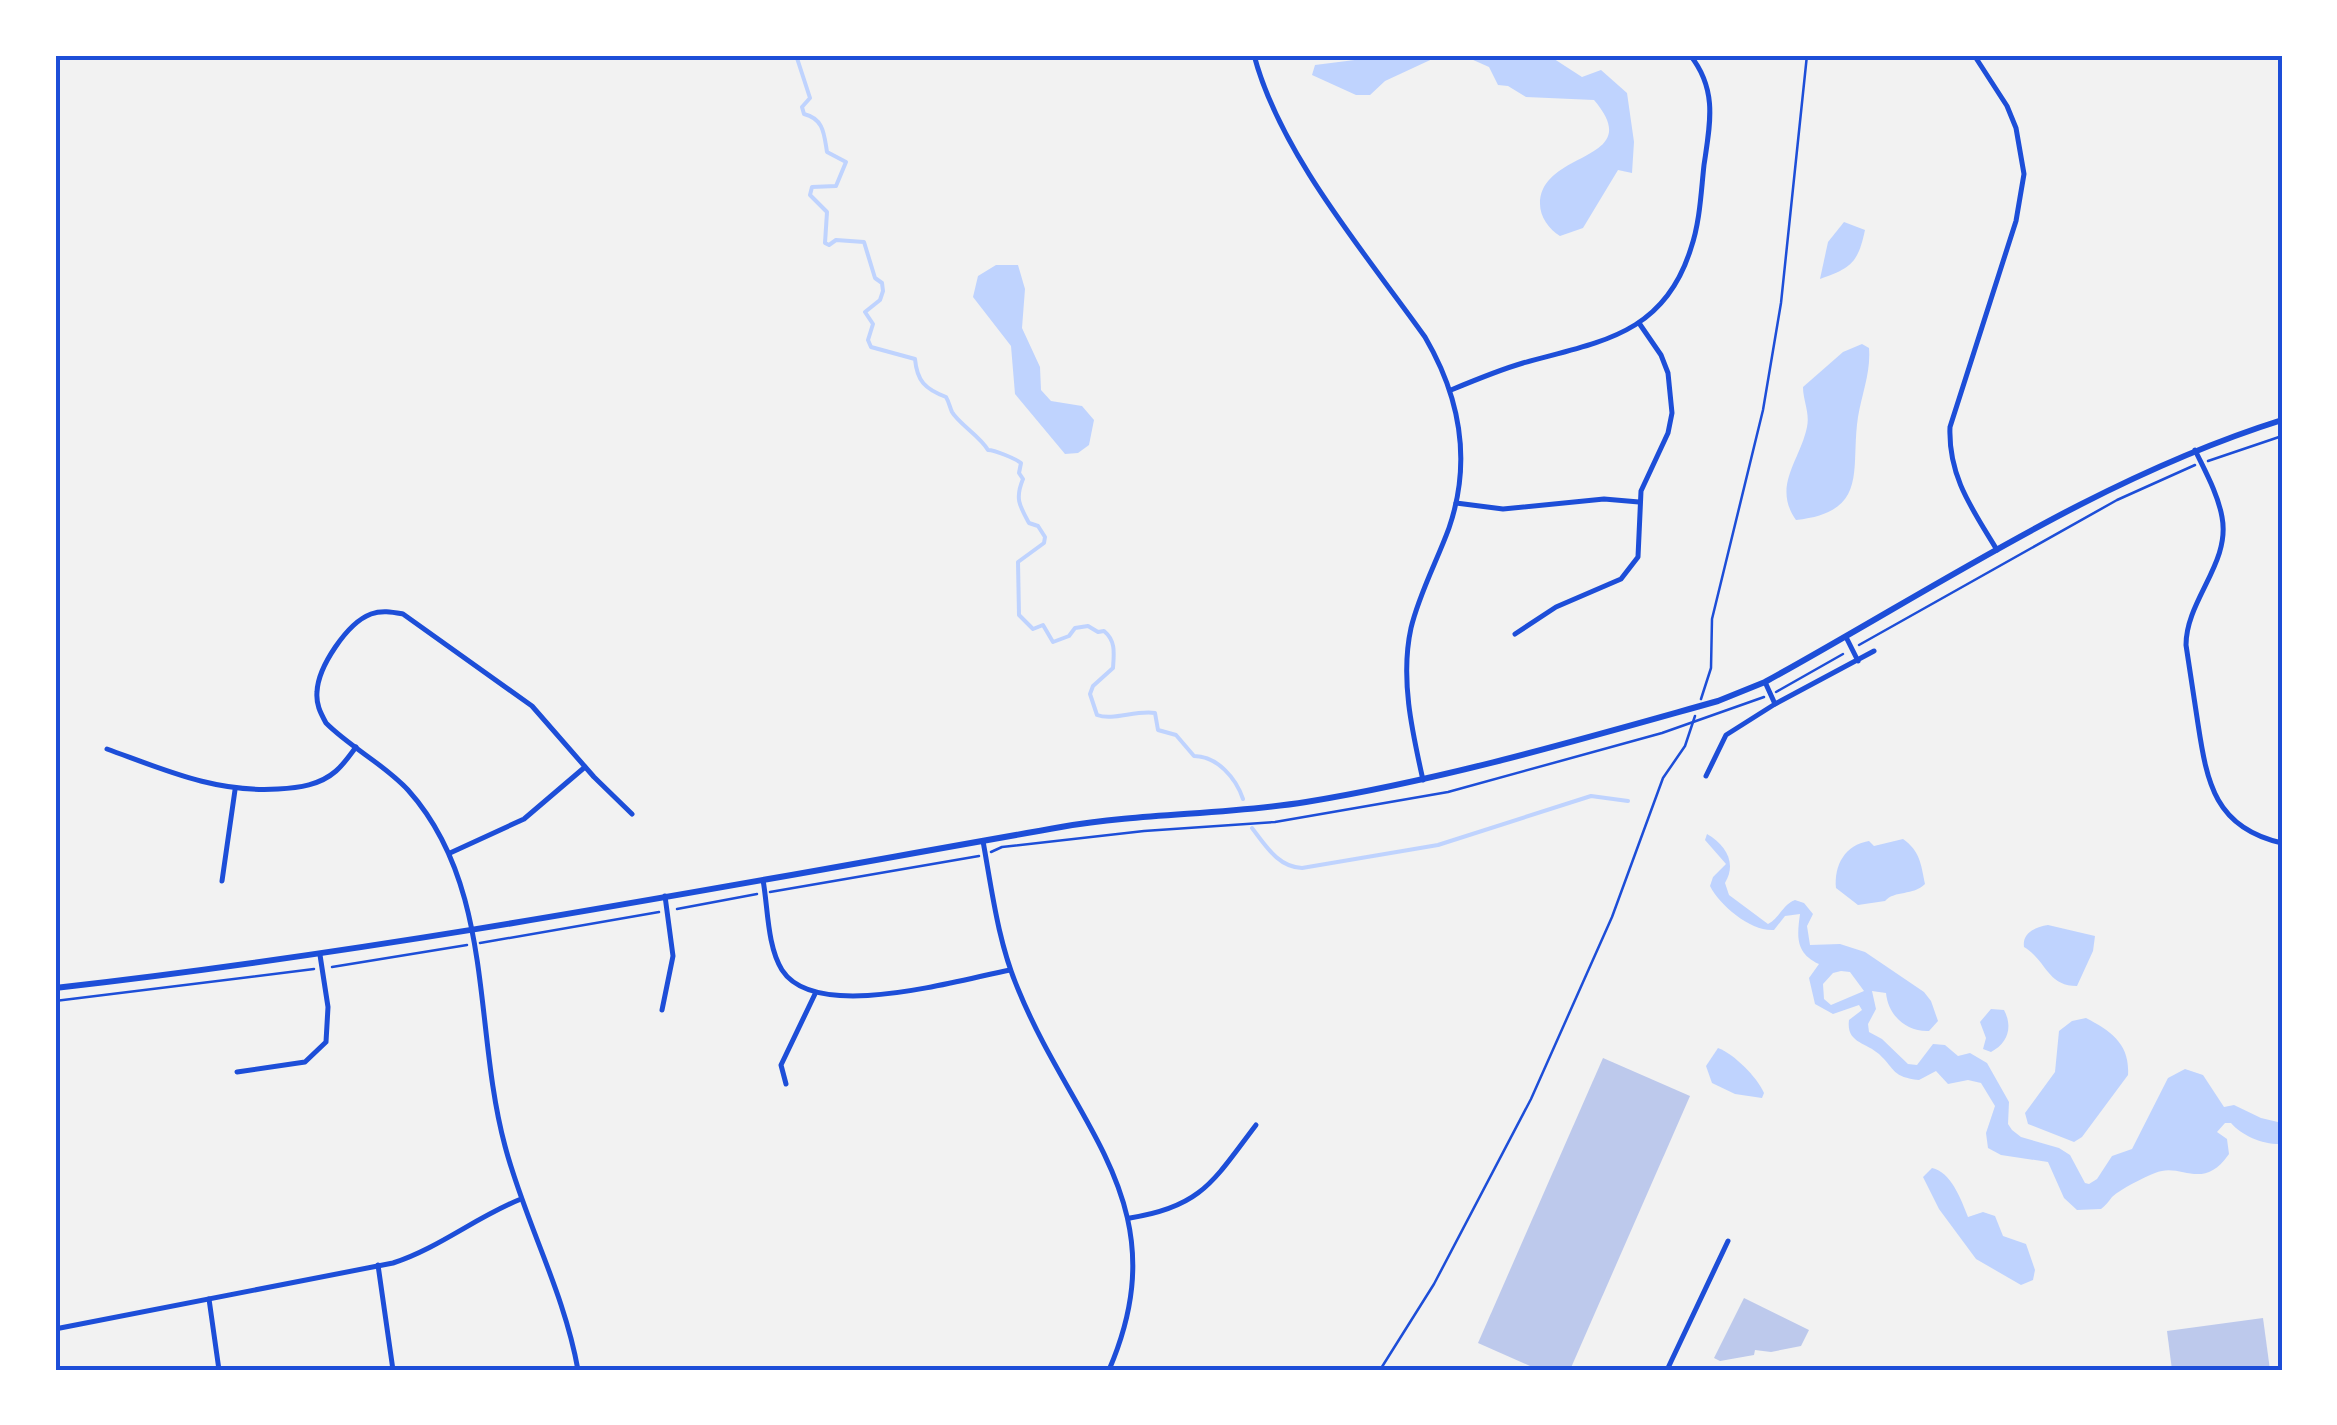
<svg xmlns="http://www.w3.org/2000/svg" width="2337" height="1425" viewBox="0 0 2337 1425" font-family="'Fira Sans',sans-serif">
  <rect width="100%" height="100%" fill="#f2f2f2"/>
  <g fill="#bfd3fe" fill-rule="evenodd">
    <path d="M1394,55H1441L1385,81L1370,95H1356L1312,75L1315,65Z"/>
    <path d="M1462,55L1490,58L1548,55L1582,77L1601,70L1627,93L1634,142L1632,173L1618,170L1583,228L1560,236C1549,229 1540,217 1540,204C1540,149 1648,163 1594,100L1526,97L1508,86L1498,85L1489,67Z"/>
    <path d="M1844,222L1865,230C1858,263 1851,268 1820,279L1828,242Z"/>
    <path d="M996,265H1018L1025,289L1022,328L1040,367L1041,390L1051,401L1082,406L1094,420L1089,445L1078,453L1065,454L1015,394L1011,346L973,297L978,276Z"/>
    <path d="M1862,344L1869,348C1871,372 1862,393 1858,417C1850,469 1870,512 1796,520C1772,486 1800,461 1807,427C1810,412 1803,401 1803,387L1843,352Z"/>
    <path d="M1707,834C1726,845 1737,863 1725,883L1729,895L1768,924C1780,918 1782,905 1795,900L1804,903L1813,914L1807,926L1810,945L1840,944L1865,952L1924,992L1931,1001L1938,1021L1929,1031C1906,1032 1888,1015 1886,993L1872,991L1876,1009L1868,1024L1869,1032L1882,1039L1908,1064L1917,1065L1933,1044L1945,1045L1958,1056L1970,1053L1987,1063L2009,1102L2008,1124L2012,1130L2021,1137L2059,1148L2070,1155L2085,1183L2089,1184L2097,1179L2112,1156L2132,1149L2168,1078L2185,1069L2203,1075L2224,1107L2234,1105L2261,1118L2282,1123V1144C2264,1145 2242,1136 2231,1123H2225L2217,1132L2227,1139L2229,1154C2202,1193 2181,1161 2155,1173C2143,1178 2122,1188 2112,1197C2109,1201 2105,1206 2101,1209L2077,1210L2064,1198L2048,1162L2001,1155L1988,1148L1986,1133L1995,1106L1981,1083L1968,1080L1948,1084L1936,1071L1919,1080C1892,1077 1896,1070 1879,1054C1866,1042 1846,1043 1849,1020L1862,1010L1859,1005L1833,1014L1815,1004L1809,978L1819,964C1795,953 1797,936 1800,914L1785,916L1774,930C1752,932 1720,906 1710,886L1713,877L1726,864L1705,840ZM1841,971L1850,972L1864,991L1831,1005L1824,999L1823,984L1833,973Z"/>
    <path d="M1903,839C1920,851 1921,864 1925,884C1913,896 1895,890 1885,901L1858,905L1836,888C1834,865 1845,845 1869,841L1874,846Z"/>
    <path d="M2048,925L2095,936L2093,951L2077,986C2047,986 2047,961 2024,947C2022,933 2035,927 2048,925Z"/>
    <path d="M1991,1009L2004,1010C2013,1027 2008,1043 1991,1052L1983,1049L1986,1038L1980,1022Z"/>
    <path d="M2086,1018C2111,1031 2130,1044 2128,1075L2082,1137L2074,1142L2028,1124L2025,1113L2055,1072L2059,1031L2072,1021Z"/>
    <path d="M1718,1048C1734,1054 1757,1077 1764,1093L1762,1098L1735,1094L1712,1083L1706,1066Z"/>
    <path d="M1932,1168C1951,1172 1961,1199 1968,1217L1983,1212L1995,1216L2003,1236L2026,1244L2035,1270L2033,1280L2021,1285L1976,1259L1939,1209L1923,1177Z"/>
  </g>
  <g fill="none" stroke-linecap="round" stroke-linejoin="round">
    <g stroke="#bfd3fe" stroke-width="4">
      <path d="M796,55L810,98L802,107L804,114C824,119 824,134 827,152L846,162L836,186L812,187L810,195L827,212L825,243L829,245L836,240L864,242L875,278L882,283L883,291L880,300L865,312L873,324L868,340L871,347L915,359C917,381 925,389 946,397C949,402 950,408 952,412C959,424 980,436 988,450C995,450 1016,459 1021,463L1019,473L1023,479C1015,498 1019,505 1029,523L1038,526L1045,537L1044,543L1018,562L1019,615L1033,629L1043,625L1053,642L1069,636L1075,628L1088,626L1098,632L1104,631C1116,641 1114,653 1113,668L1093,686L1090,694L1097,715C1113,721 1135,710 1155,713L1158,730L1176,735L1194,756C1217,756 1236,778 1243,799"/>
      <path d="M1252,828C1266,846 1278,867 1302,868L1438,845L1591,796L1628,801"/>
    </g>
  </g>
  <g fill="#bdc9ec">
    <path d="M1603,1058L1690,1096L1570,1370H1539L1478,1343Z"/>
    <path d="M1744,1298L1809,1330L1801,1346L1771,1352L1755,1350L1754,1355L1720,1361L1714,1358Z"/>
    <path d="M2263,1318L2270,1370H2172L2167,1331Z"/>
  </g>
  <g fill="none" stroke-linecap="round" stroke-linejoin="round">
    <g stroke="#1d4ed8" stroke-width="2.5">
      <path d="M2208,461L2282,436"/>
      <path d="M1859,645L2117,500L2195,465"/>
      <path d="M1776,692L1843,654"/>
      <path d="M1701,699L1711,668L1712,619L1763,410L1781,303L1807,55"/>
      <path d="M991,852L1002,847L1144,831L1275,822L1448,792L1662,733L1764,697"/>
      <path d="M770,892L979,856"/>
      <path d="M677,909L757,894"/>
      <path d="M480,943L659,912"/>
      <path d="M332,967L467,945"/>
      <path d="M55,1001L314,969"/>
      <path d="M1380,1370L1434,1284L1531,1099L1612,917L1663,778L1685,746L1695,716"/>
    </g>
    <g stroke="#1d4ed8" stroke-width="5">
      <path d="M1974,55L2007,106L2016,128L2024,174L2016,221L1950,427C1948,477 1973,510 1997,550"/>
      <path d="M1451,390C1475,380 1499,370 1523,363C1598,342 1664,336 1691,248C1700,222 1701,192 1704,165C1710,124 1718,90 1690,55"/>
      <path d="M2195,450C2205,471 2218,494 2222,517C2231,563 2186,600 2186,645C2190,672 2194,698 2198,724C2207,783 2215,828 2282,843"/>
      <path d="M1456,503L1503,509L1604,499L1639,502"/>
      <path d="M1515,634L1556,607L1621,579L1638,557L1641,491L1668,433L1672,413L1668,373L1661,355L1639,323"/>
      <path d="M1846,637L1858,661"/>
      <path d="M1775,704L1874,651"/>
      <path d="M107,749C165,770 216,793 278,789C299,788 320,785 336,771C344,764 350,755 356,747"/>
      <path d="M1706,776L1726,735L1775,704L1765,682"/>
      <path d="M983,841C992,891 998,942 1018,989C1075,1129 1180,1205 1109,1370"/>
      <path d="M450,853L524,819L585,767"/>
      <path d="M763,880C768,907 767,946 782,970C816,1023 957,980 1010,970"/>
      <path d="M222,881L235,790"/>
      <path d="M662,1010L673,956L665,896"/>
      <path d="M237,1072L305,1062L326,1042L328,1007L320,955"/>
      <path d="M786,1084L781,1065L815,994"/>
      <path d="M1130,1218C1202,1207 1214,1180 1256,1125"/>
      <path d="M378,1265L393,1370"/>
      <path d="M209,1299L219,1370"/>
      <path d="M55,1329L393,1263C439,1248 476,1217 521,1199"/>
      <path d="M578,1370C564,1291 525,1222 505,1146C473,1028 495,887 408,790C384,764 351,748 326,723C320,712 316,704 317,692C318,667 347,623 371,614C382,610 392,612 403,614L532,706L594,777L632,814"/>
      <path d="M1667,1370L1728,1241"/>
    </g>
    <path stroke="#1d4ed8" stroke-width="5" d="M1254,55C1280,154 1366,254 1425,337C1460,397 1472,461 1449,528C1437,561 1419,594 1411,628C1400,678 1412,731 1423,780"/>
    <path stroke="#1d4ed8" stroke-width="6" d="M55,988C393,950 726,886 1061,827C1142,813 1225,815 1306,802C1446,779 1582,739 1718,701L1765,682C1934,589 2097,478 2282,420"/>
  </g>
  <rect width="2337" height="1425" fill="none" stroke="#ffffff" stroke-width="115"/>
  <rect x="58" y="58" width="2222" height="1310" fill="none" stroke="#1d4ed8" stroke-width="4"/>
</svg>
